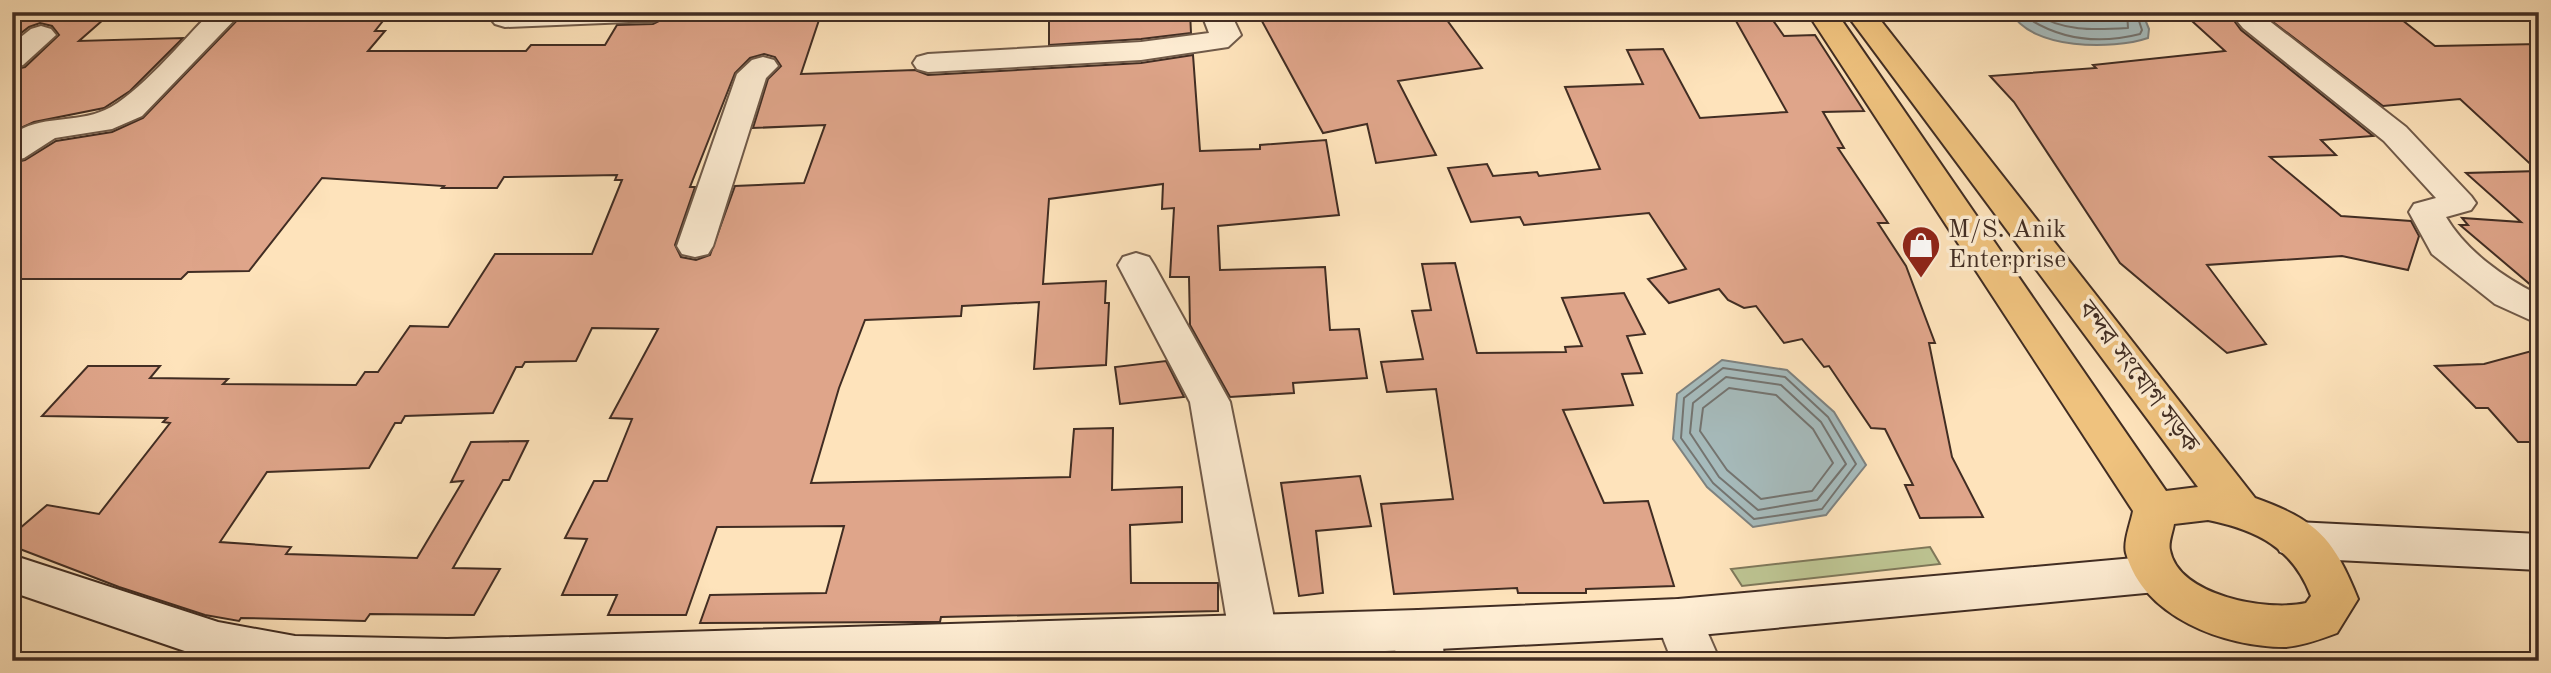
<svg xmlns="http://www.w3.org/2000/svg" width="2551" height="673" viewBox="0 0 2551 673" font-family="'Old Standard TT','Noto Serif Bengali',serif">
  <rect width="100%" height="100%" fill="#fee3bb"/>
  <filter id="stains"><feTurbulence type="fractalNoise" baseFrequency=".00286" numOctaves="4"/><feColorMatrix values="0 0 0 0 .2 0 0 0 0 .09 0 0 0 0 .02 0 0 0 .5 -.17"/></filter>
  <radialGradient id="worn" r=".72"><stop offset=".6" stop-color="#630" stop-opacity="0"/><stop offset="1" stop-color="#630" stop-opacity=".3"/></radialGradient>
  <path fill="#bdc492" stroke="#7f785a" stroke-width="2" d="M1930,547L1940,564L1742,586L1731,569Z"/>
  <g fill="#a6bbbc" stroke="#7e827f" stroke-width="2">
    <path d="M2011,12H2142L2149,29L2148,38C2113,50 2031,50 2011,12Z"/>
    <path d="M1722,360L1787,370L1834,412L1866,465L1826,515L1753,527L1707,487L1673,439L1677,394Z"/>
  </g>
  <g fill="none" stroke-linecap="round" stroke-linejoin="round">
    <g stroke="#747470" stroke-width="2">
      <path d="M2019,12C2055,39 2097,45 2140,34L2142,30L2136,12"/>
      <path d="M2033,12C2062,32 2094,30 2128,28L2127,12"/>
      <path d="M1723,368L1785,377L1828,417L1856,464L1822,509L1754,519L1713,483L1681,438L1684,398Z"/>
      <path d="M1726,377L1781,385L1821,422L1846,464L1817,500L1758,510L1719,477L1690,433L1693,403Z"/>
      <path d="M1729,388L1776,395L1813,429L1833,463L1812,491L1761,499L1727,470L1700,431L1703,408Z"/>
    </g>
  </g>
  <g fill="#dfa58a" stroke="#412d23" stroke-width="2" fill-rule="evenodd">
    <path d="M12,12H112L79,41L183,38L130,91L104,108L34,122L12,132V70L25,67L59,35L52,26L40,23L29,27L12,40Z"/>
    <path d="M245,12H390L375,31H385L368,51H526L531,45H605L617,25L653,24L667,17H820L801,74L915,70L928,75L1141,63L1193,55L1200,151L1260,149V145L1326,140L1339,215L1218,226L1220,270L1325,267L1330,330L1359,329L1367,378L1293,383L1294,393L1230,397L1190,325L1189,277H1170L1174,208L1162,209L1163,184L1049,199L1043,284L1106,281L1105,303H1109L1106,365L1034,369L1039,302L962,306L961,316L865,320L839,388L811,483L1070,477L1074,429L1113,428L1112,490L1182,487V522L1130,525L1131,583H1218V611L941,617L940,622H914L700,623L710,595L826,593L844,526L717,527L686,615H608L617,595H562L587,539L565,538L594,481H607L632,419L610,418L658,329L592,328L576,361L525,362L522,367H516L493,413L405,416L401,423H395L369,468L267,472L220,542L291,547L286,554L417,558L463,481L451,482L471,442L528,441L509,480H503L453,568L500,569L474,615L370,614L365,621L241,618L239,621L205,615L119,587L12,546V535L47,505L99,514L170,423L163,422L167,418L42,416L88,366H160L150,378L228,379L223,384L356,385L365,372H378L410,326L448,327L495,254H592L622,180H615L617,175L504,177L497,188H442L444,186L322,178L249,271L188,272L181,279H12V163L25,160L56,141L112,132L143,118ZM764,54L775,57L781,66L768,79L753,128L825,125L804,183L735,186L710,255L696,260L681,257L675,245L695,187H690L735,73L750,58Z"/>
    <path d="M1049,12H1190L1191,33L1141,39L1049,45Z"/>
    <path d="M1257,12H1441L1482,68L1398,81L1436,155L1376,163L1367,124L1323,133Z"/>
    <path d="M1731,12H1767L1784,36L1815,35L1864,111L1823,112L1844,148H1838L1888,223H1878L1906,266L1935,343H1929L1952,457L1983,517L1920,518L1905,485H1913L1885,429L1871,428L1829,366L1824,367L1802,339L1784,343L1756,306L1744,308L1728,300L1719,289L1669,303L1648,279L1686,269L1649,213L1524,225L1520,217L1471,222L1448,168L1487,164L1493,176L1537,172L1539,176L1600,169L1565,87L1643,84L1627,50L1663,49L1700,118L1787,112Z"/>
    <path d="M2182,12H2246L2235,22L2241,30L2373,136L2321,140L2336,155L2270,157L2341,216L2411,221L2419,236L2408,270L2342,256L2207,265L2266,344L2227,353L2120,263L2014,102L1990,76L2096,68L2093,65L2225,51Z"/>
    <path d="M2260,12H2392L2435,46L2539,44V292L2460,225H2468L2462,218L2521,222L2466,173L2538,171L2460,99L2383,106Z"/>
    <path d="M1455,263L1477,353L1566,352L1565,347L1582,346L1562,298L1624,293L1645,334L1627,336L1642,373L1622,374L1633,405L1563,410L1604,503L1648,501L1674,586L1586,589V593H1518L1517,588L1394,594L1381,504L1453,499L1436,389L1387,392L1381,362L1423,359L1412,311L1431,310L1422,264Z"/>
    <path d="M2539,349V442H2518L2488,408H2476L2435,366L2484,364Z"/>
    <path d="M1166,361L1184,397L1120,404L1115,367Z"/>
    <path d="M1360,476L1371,526L1316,531L1323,593L1299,596L1281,483Z"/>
  </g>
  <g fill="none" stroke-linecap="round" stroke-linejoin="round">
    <g stroke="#705a49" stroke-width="4">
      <g id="street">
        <path d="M211,12H242L142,116L112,129L55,138L24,158L12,161V135C40,114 75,124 105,110C137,96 184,39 211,12Z"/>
        <path d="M494,12H667L663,18L653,21L505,27L495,24L490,18Z"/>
        <path d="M1201,12H1230L1241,35L1228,47L1141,60L928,72L917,69L913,63L917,57L928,54L1141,42L1209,33Z"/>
        <path d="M2253,13L2263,16L2406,127L2471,196L2476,203L2471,210L2446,217C2466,251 2504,278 2539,295V324L2495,304L2432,254L2409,212L2414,204L2436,198L2384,141L2243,28L2238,22L2243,16Z"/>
        <path d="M41,26L51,29L56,35L23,65L12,68V44L31,29Z"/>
        <path d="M763,57L774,60L778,66L766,78L713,246L708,254L695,257L682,254L677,246L737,74L752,60Z"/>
        <path d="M1136,253L1149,257L1154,265L1230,402L1277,633L1270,647L1253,653L1236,647L1229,633L1190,402L1118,265L1123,257Z"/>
        <path d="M1678,599L1695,604L1720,661H1672L1655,618L1661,604Z"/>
        <path d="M1418,610L1435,616L1442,630L1444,661H1396L1394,630L1401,616Z"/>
      </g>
    </g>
    <g stroke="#412d23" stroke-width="4">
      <g id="secondary">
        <path d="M2296,522L2539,534V570L2296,558L2280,552L2274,540L2280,528Z"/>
        <path d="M12,555L218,622L295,636L447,639L1418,610L1678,599L2156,556L2172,561L2179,574L2172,587L2156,592L1678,637L1418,650L1059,661H214L12,592Z"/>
      </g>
    </g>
    <g stroke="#412d23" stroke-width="4">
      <path id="highway" d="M1807,12H1836L2166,491L2198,487L1845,12H1874L2255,498C2317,520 2334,539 2358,599L2337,633C2321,639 2302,646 2285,647C2224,647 2143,617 2126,553C2123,542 2131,522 2133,511ZM2208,520C2257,530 2293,548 2311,596L2306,603C2268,612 2178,596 2170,550C2168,543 2173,531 2174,524Z"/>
    </g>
    <use href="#street" fill="#feedd3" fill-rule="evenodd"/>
    <use href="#secondary" fill="#feedd3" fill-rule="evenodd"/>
    <use href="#highway" fill="#efc27e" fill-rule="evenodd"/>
  </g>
  <defs>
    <g id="shop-pin" transform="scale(2.0125)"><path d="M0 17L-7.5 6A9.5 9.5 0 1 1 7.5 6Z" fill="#8f2418" stroke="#feedd3"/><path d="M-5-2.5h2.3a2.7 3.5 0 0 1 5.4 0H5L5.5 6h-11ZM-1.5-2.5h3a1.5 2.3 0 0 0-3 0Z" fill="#fff"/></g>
  </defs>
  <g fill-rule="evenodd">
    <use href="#shop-pin" x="1921" y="245"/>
  </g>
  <g text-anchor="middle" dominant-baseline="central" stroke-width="7" stroke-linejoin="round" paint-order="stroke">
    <g font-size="26" fill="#412d23" stroke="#feedd3" text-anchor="start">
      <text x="1948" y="230">M/S. Anik<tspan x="1948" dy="30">Enterprise</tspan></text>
    </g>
    <g font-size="26" fill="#412d23" stroke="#feedd3">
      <text transform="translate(2138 377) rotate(53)">বন্দর সংযোগ সড়ক</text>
    </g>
  </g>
  <rect width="2551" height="673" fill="none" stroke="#fee3bb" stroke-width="42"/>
  <rect x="14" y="14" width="2523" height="645" fill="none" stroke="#412d23" stroke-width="3.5"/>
  <rect x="21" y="21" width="2509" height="631" fill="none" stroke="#412d23" stroke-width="2"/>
  <rect width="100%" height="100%" filter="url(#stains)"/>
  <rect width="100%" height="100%" fill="url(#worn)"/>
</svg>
